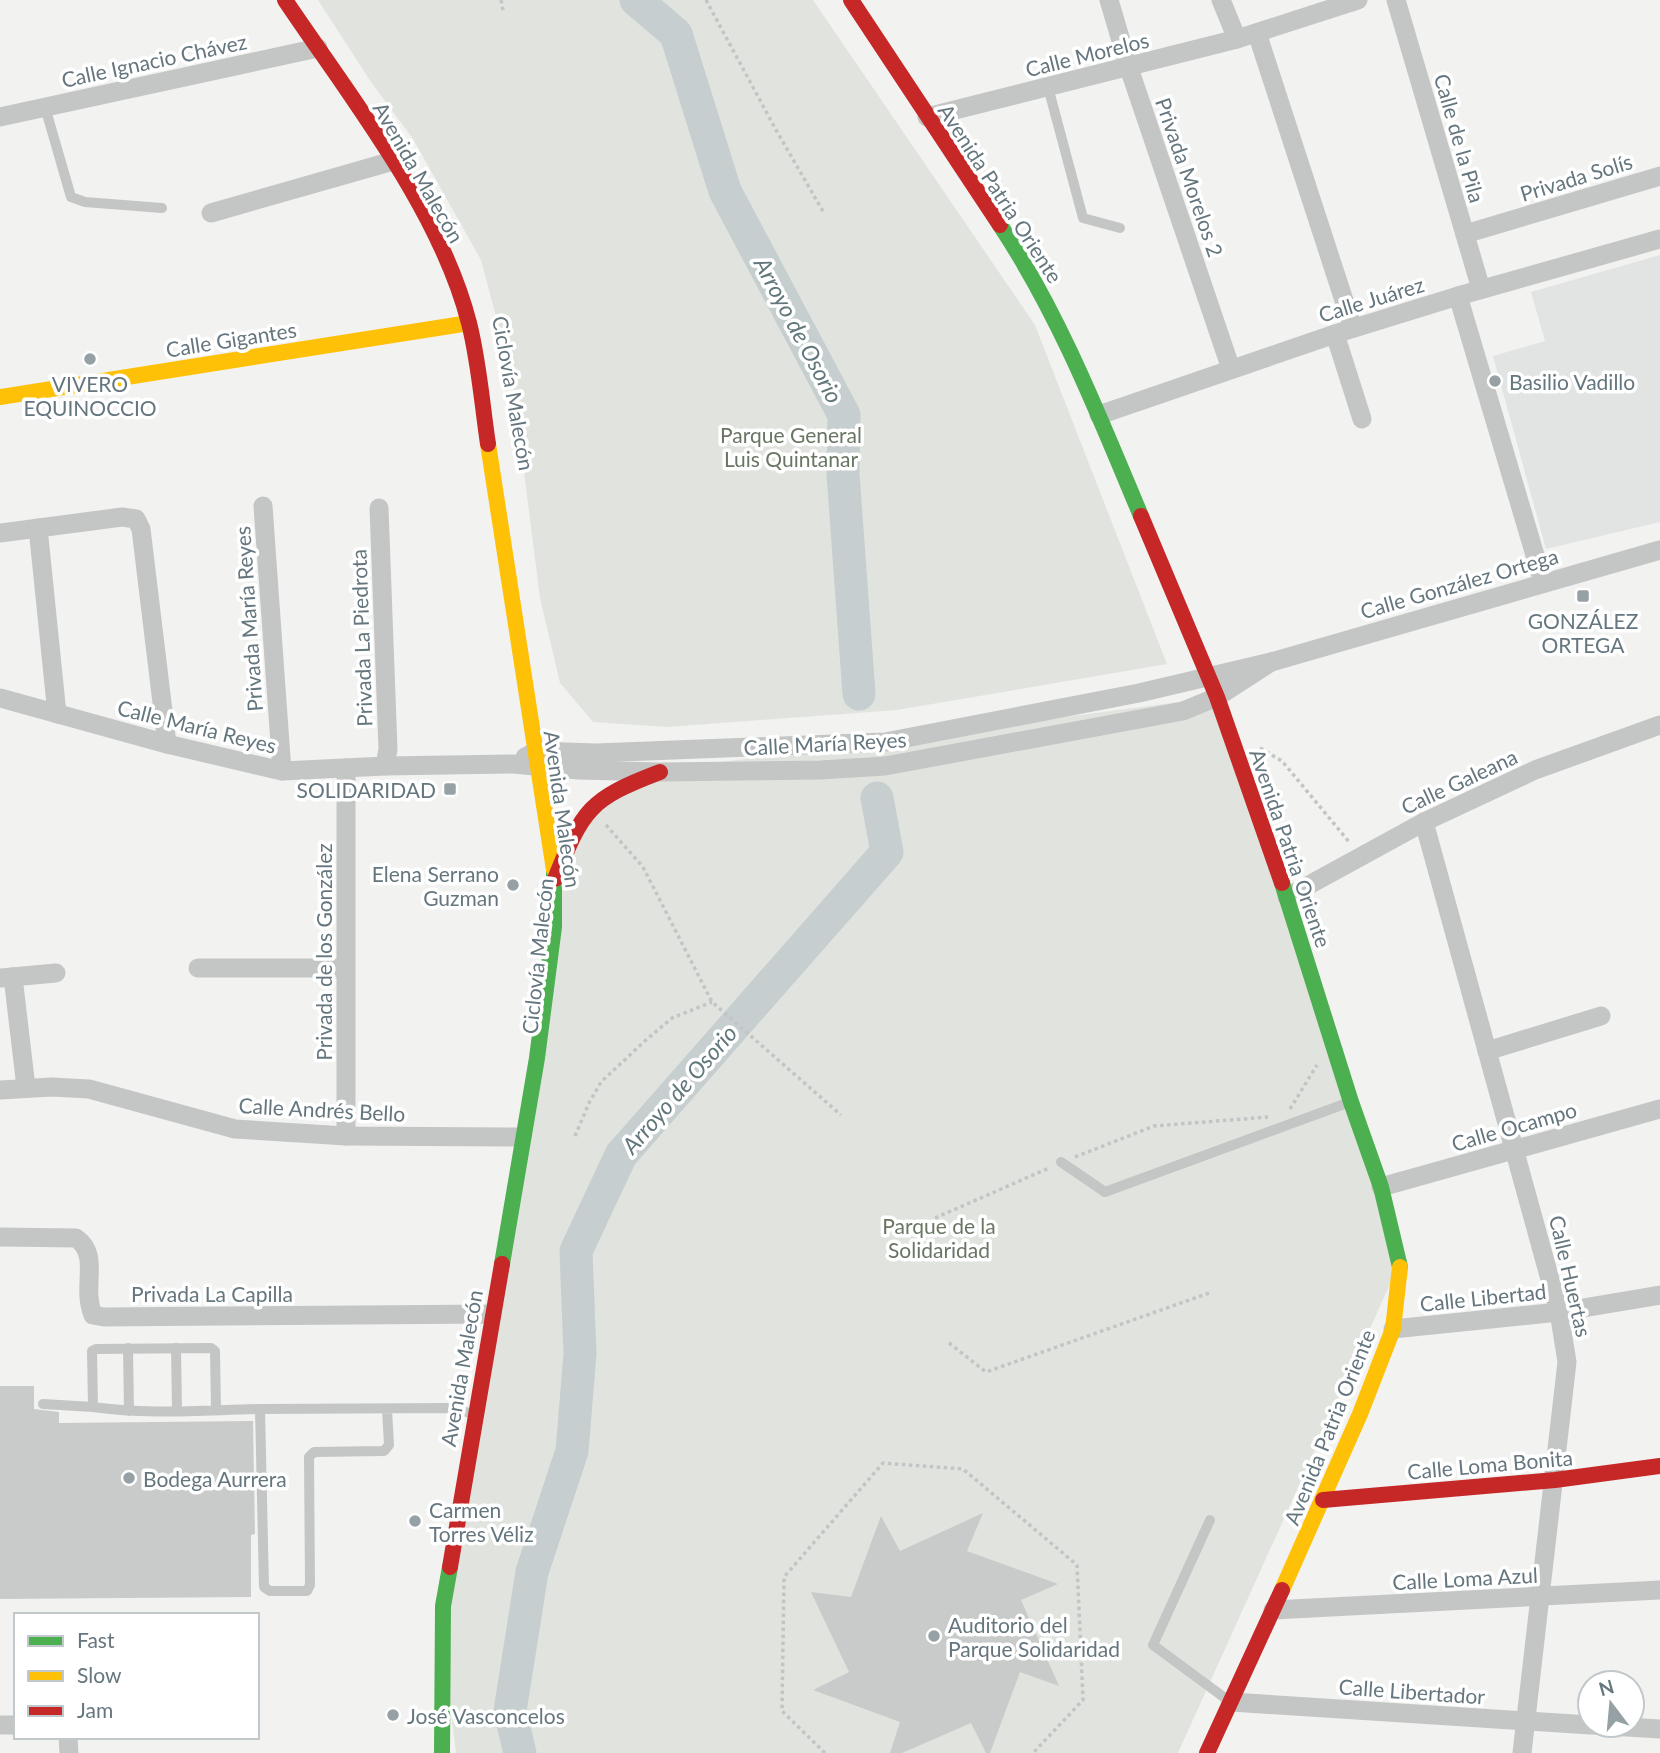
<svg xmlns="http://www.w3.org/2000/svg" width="1660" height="1753" viewBox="0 0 1660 1753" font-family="Lato,sans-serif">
  <rect width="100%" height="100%" fill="#f2f2f1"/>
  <path fill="#e2e3e3" d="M1660,255V522L1546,549L1493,356L1545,341L1531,292Z"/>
  <g fill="#e1e4de">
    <path d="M318,0H813L1035,325L1167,664L897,710L668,727L593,722L560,683L540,598L512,377L481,260L413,139L369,79Z"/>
    <path d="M1217,697L1400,1262L1178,1753H456L443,1643L555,879L591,808L646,772Z"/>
  </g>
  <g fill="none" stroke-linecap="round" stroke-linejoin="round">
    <g stroke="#c6cecf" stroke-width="33">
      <path d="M636,0L676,34L725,191L844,415L843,474L859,694"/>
      <path d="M520,1753L510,1711L532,1572L572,1451L580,1354L576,1251L621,1155L887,852L877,798"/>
    </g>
  </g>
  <g fill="#c9caca">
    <path d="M0,1386H34V1409L59,1412V1423L253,1421L255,1534L251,1535V1597L0,1599Z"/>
    <path d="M983,1513L967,1551L1058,1584L1021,1600L1059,1686L1020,1672L990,1753H986L971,1723L902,1753H890L900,1722L813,1690L849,1672L811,1592L851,1597L881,1516L900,1551Z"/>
  </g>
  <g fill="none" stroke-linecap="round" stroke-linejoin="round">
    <g stroke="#c2c4c5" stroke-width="3.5" stroke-dasharray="3.5 3.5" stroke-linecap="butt">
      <path d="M501,0L503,10"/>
      <path d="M706,0L776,130L824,213"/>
      <path d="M1260,748L1282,761L1350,843"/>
      <path d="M606,825L643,867L712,1002L841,1115"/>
      <path d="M1290,1109L1317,1065"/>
      <path d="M575,1136L589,1103L601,1082L647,1039L672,1018L712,1002"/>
      <path d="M1075,1157L1154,1126L1268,1117"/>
      <path d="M935,1218L1049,1168"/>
      <path d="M949,1343L986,1372L1212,1292"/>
      <path d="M825,1753L782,1711L784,1577L883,1463L963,1469L1077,1565L1083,1700L1033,1753"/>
    </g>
    <g stroke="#c4c6c6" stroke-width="10">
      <path d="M1048,87L1083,218L1120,228"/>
      <path d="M45,107L71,197L85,202L162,208"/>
      <path d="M1061,1162L1105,1192L1350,1102"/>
      <path d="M128,1348L129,1411"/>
      <path d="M176,1348L177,1410"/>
      <path d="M43,1404L93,1407"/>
      <path d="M387,1409L389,1445L384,1451L314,1452L309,1457L310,1585L307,1591H270L264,1587L260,1409L449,1408L474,1414"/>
      <path d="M216,1410L215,1351L211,1348L96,1349L92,1351L93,1407C148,1415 205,1410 260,1409"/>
      <path d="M1210,1520L1153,1645L1229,1701"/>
    </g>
    <g stroke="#c4c6c6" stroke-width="19">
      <path d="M1109,0L1129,68L1231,369"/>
      <path d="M1221,0L1237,39"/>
      <path d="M1396,0L1481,289"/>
      <path d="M1257,33L1353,328"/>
      <path d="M0,117L318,48"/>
      <path d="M927,117L1237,39L1358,0"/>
      <path d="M211,213L393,161"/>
      <path d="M1465,234L1660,176"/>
      <path d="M1458,296L1543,582"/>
      <path d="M1335,334L1362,419"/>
      <path d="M1099,415L1335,334L1458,296L1660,239"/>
      <path d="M263,506L282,771"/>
      <path d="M379,508L388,749L385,766"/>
      <path d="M38,528L57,714"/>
      <path d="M0,533L122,517L136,519L141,529L167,744"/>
      <path d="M0,698L167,744L282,771L385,766L513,764L579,770L660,772L820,770L885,766L1183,711L1217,697L1271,662"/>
      <path d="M525,757L536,751L596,753L885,742L1139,693L1271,662L1660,550"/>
      <path d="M346,768V1136"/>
      <path d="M1424,822L1559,1312L1567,1362L1522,1753"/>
      <path d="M1287,897L1424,822L1535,770L1660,725"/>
      <path d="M198,968H346"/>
      <path d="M13,977L26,1087"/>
      <path d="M1,978L56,973"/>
      <path d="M1487,1051L1601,1016"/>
      <path d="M0,1090L52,1087L89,1089L235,1129L346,1136L522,1137"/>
      <path d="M1381,1187L1660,1109"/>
      <path d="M0,1237L76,1238C101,1255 81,1286 93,1315L104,1317L492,1314"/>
      <path d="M1393,1329L1559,1312L1660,1295"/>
      <path d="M1273,1610L1660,1590"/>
      <path d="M1231,1702L1590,1725"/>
      <path d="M0,1725H16"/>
      <path d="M1593,1725L1660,1729"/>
      <path d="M68,1737L69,1753"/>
    </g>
    <g stroke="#4caf50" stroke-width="16">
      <path d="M1000,225C1060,316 1099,416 1141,516"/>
      <path d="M1282,883L1351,1102L1381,1187L1400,1267"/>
      <path d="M502,1264L537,1058L554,927V870"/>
      <path d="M442,1753L443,1606L450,1567"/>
    </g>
    <g stroke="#ffc107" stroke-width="16">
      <path d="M0,397L469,323"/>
      <path d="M488,444L554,870"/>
      <path d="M1282,1590L1360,1414L1393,1329L1400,1267"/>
    </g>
    <g stroke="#c62828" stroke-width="16">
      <path d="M285,0C350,97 440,209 469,323C479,362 482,404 488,444"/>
      <path d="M851,0L1000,225"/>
      <path d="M1141,516L1217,697L1282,883"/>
      <path d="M555,879C583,809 589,799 660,772"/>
      <path d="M1323,1500L1555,1480L1660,1466"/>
      <path d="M450,1567L502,1264"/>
      <path d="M1207,1753L1282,1590"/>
    </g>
  </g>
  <g fill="#96a1a6" stroke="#fff" stroke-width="2.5">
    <circle cx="90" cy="359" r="7"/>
    <circle cx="1495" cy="381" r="7"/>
    <rect x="1576" y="589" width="14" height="14" rx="3.5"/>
    <rect x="443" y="782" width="14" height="14" rx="3.5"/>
    <circle cx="513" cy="885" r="7"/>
    <circle cx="129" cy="1478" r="7"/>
    <circle cx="415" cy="1521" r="7"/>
    <circle cx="934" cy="1636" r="7"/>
    <circle cx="393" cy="1715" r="7"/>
  </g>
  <g text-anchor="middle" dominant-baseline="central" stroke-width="7" stroke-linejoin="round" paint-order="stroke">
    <g font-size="21" fill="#65767e" stroke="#fff">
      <text transform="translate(1087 54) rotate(-14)">Calle Morelos</text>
      <text transform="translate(154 60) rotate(-12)">Calle Ignacio Chávez</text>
      <text transform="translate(1460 138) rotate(74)">Calle de la Pila</text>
      <text transform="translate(419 172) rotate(60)">Avenida Malecón</text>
      <text transform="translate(1190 177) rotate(71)">Privada Morelos 2</text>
      <text transform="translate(1576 177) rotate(-17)">Privada Solís</text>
      <text transform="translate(1001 193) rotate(57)">Avenida Patria Oriente</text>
      <text transform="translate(1371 299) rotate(-17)">Calle Juárez</text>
      <text transform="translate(231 339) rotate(-9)">Calle Gigantes</text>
      <text transform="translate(514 393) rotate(80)">Ciclovía Malecón</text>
      <text transform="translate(1459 583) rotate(-16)">Calle González Ortega</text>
      <text transform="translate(248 619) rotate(-94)">Privada María Reyes</text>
      <text transform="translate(361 638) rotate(-92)">Privada La Piedrota</text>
      <text transform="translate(197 726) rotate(14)">Calle María Reyes</text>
      <text transform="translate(825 743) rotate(-3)">Calle María Reyes</text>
      <text transform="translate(1459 781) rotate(-25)">Calle Galeana</text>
      <text transform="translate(563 809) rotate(82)">Avenida Malecón</text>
      <text transform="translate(1291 848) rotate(71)">Avenida Patria Oriente</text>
      <text transform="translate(323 952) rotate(-90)">Privada de los González</text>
      <text transform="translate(537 956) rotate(-84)">Ciclovía Malecón</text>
      <text transform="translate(322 1109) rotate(3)">Calle Andrés Bello</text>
      <text transform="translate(1514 1126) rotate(-16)">Calle Ocampo</text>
      <text transform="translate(1571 1276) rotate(77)">Calle Huertas</text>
      <text x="212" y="1293">Privada La Capilla</text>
      <text transform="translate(1483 1297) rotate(-6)">Calle Libertad</text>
      <text transform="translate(461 1368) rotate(-80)">Avenida Malecón</text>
      <text transform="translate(1329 1427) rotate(-68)">Avenida Patria Oriente</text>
      <text transform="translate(1490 1464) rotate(-5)">Calle Loma Bonita</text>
      <text transform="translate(1465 1578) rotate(-3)">Calle Loma Azul</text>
      <text transform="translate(1412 1691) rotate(4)">Calle Libertador</text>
    </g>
    <g font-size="21" fill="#65767e" stroke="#fff" text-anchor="start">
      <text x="1509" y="381">Basilio Vadillo</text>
      <text x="90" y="383" text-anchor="middle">VIVERO<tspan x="90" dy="24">EQUINOCCIO</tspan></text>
      <text x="1583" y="620" text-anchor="middle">GONZÁLEZ<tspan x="1583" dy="24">ORTEGA</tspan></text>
      <text x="436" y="789" text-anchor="end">SOLIDARIDAD</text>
      <text x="499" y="873" text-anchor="end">Elena Serrano<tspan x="499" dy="24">Guzman</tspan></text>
      <text x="143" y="1478">Bodega Aurrera</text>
      <text x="429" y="1509">Carmen<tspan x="429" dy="24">Torres Véliz</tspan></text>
      <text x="948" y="1624">Auditorio del<tspan x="948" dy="24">Parque Solidaridad</tspan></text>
      <text x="407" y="1715">José Vasconcelos</text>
    </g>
    <g font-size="21" fill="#697663" stroke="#fff">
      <text x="791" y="434">Parque General<tspan x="791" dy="24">Luis Quintanar</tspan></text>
      <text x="939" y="1225">Parque de la<tspan x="939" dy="24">Solidaridad</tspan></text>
    </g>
    <g font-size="23" font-style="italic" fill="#61777b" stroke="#fff">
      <text transform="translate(799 330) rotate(62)">Arroyo de Osorio</text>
      <text transform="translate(679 1089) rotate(-49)">Arroyo de Osorio</text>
    </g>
  </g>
  <rect x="14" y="1613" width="245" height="126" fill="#ffffff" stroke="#c1c8cb" stroke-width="2"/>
  <rect x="28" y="1636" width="35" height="10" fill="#4caf50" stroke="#c1c8cb" stroke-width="2"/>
  <text x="77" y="1648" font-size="21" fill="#65767e">Fast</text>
  <rect x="28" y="1671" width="35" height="10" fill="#ffc107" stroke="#c1c8cb" stroke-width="2"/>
  <text x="77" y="1683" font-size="21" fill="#65767e">Slow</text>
  <rect x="28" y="1706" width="35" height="10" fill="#c62828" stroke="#c1c8cb" stroke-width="2"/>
  <text x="77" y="1718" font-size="21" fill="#65767e">Jam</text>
  <g transform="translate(1611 1704) rotate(344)"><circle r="33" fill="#ffffff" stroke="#c1c8cb" stroke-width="2"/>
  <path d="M0-5L12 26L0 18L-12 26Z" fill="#96a1a6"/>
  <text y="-10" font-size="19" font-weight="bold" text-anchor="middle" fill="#65767e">N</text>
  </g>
</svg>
